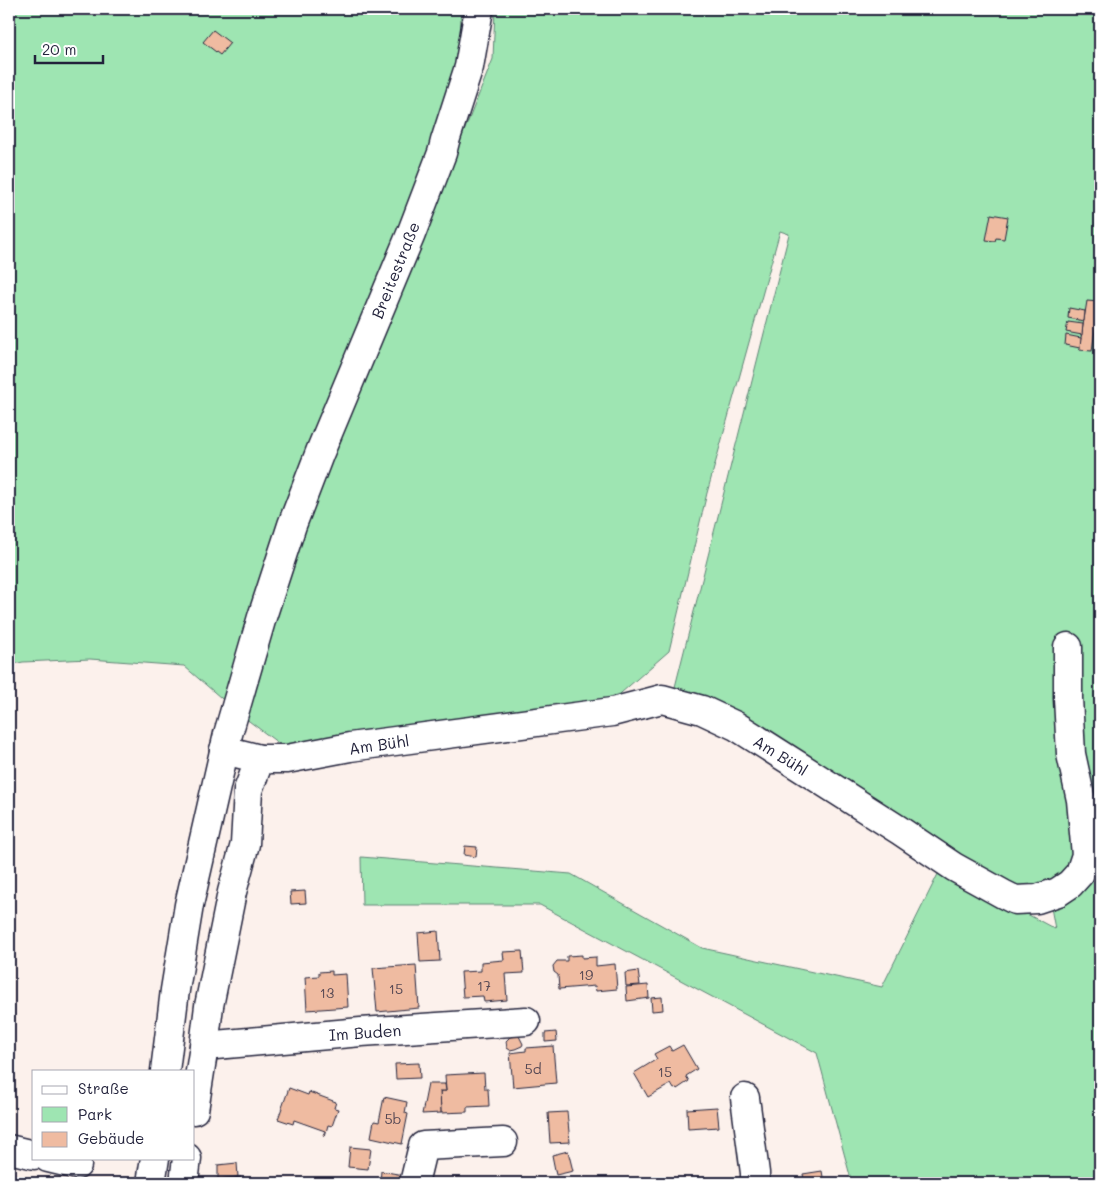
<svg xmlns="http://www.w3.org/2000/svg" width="1109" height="1192" viewBox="0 0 1109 1192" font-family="Mali,sans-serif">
  <rect width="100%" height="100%" fill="#fcf1ec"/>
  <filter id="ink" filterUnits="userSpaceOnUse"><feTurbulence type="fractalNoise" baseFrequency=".02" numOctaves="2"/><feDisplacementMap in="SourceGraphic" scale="10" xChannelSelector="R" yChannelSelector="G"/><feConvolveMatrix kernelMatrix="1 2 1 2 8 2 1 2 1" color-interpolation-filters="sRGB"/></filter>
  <g filter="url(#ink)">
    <g fill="#9ee5b2" stroke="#608476">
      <path d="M9,9H461L460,60L427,163L228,704L184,666L90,659L23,662L9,665Z"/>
      <path d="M495,9H1100V1183H852L817,1053L540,905H362L361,857L571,874L702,948L882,987L941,868L1055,929L1047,886L1009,887L674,691L789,234L780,231L707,493L669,651L613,700L290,752L241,715L312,495L403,284L493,59Z"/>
    </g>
    <g fill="#efbba1" stroke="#22223b">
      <path d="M213,30L230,43L220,55L203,42Z"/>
      <path d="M991,214L1008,217L1004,239L996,238L995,241L986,240Z"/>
      <path d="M1087,301L1099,302L1092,351L1079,350Z"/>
      <path d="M1069,308L1085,311L1084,321L1068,318Z"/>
      <path d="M1068,322L1083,324L1082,335L1066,332Z"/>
      <path d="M1066,335L1081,338L1080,348L1065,345Z"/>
      <path d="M465,846L477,847L476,857L464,855Z"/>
      <path d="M305,891L306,903L291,904L290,892Z"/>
      <path d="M438,931L440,961L420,962L418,933Z"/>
      <path d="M522,951L524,973L505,974L507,1000L484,1002L483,996L463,997L461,972L481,971V962L504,960L503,952Z"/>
      <path d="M582,955V958L596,957V966L615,964L617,989L596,991L595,986L559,989L558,975L554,972L553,966L557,961H567V956Z"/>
      <path d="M416,965L419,1008L377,1012L373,968Z"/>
      <path d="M332,971V975L346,974L348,1007L307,1010L305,977L319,976V972Z"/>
      <path d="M638,971L640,985L626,986L625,973Z"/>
      <path d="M648,985L649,998L627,1001L626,987Z"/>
      <path d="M662,997L663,1010L652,1011L651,998Z"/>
      <path d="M556,1032L557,1041L545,1042V1033Z"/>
      <path d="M519,1036L523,1044L522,1046L515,1049L510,1050L507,1048L506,1041L510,1037Z"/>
      <path d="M683,1045L697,1069L686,1076L689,1081L677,1089V1088L674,1089L671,1084L648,1097L634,1073L657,1059L654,1054L669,1046L672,1051Z"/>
      <path d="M553,1046L556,1083L513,1087L510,1053L526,1051V1048Z"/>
      <path d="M419,1063L420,1078L396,1079L395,1064Z"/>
      <path d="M484,1073L485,1089H488L489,1106L467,1107V1112L441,1113L440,1091H446L445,1075Z"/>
      <path d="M428,1084H445L446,1091H440L441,1113L422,1114Z"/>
      <path d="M289,1088L308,1095L309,1092L336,1102L334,1108L338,1109L332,1126L328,1125L325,1136L323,1135L325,1131L294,1120L293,1124L278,1119Z"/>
      <path d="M384,1097L407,1102L405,1113L408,1114L402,1144L371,1137L374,1121L379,1122Z"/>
      <path d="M717,1107L719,1127L688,1129L687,1109Z"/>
      <path d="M567,1112L570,1142L550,1143L548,1113Z"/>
      <path d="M350,1147L371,1149L368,1169L348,1167Z"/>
      <path d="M568,1151L573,1171L556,1175L552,1155Z"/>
      <path d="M237,1163L238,1177L218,1179V1165Z"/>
      <path d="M381,1171L403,1175L402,1183H380Z"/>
      <path d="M822,1171L824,1183H786V1182L804,1180L803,1174Z"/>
      <path d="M241,1177L240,1178H236V1183H216L215,1179Z"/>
    </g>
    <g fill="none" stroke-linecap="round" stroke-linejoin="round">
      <g stroke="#22223b" stroke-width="31">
        <g id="minor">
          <path d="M224,750L260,759H287L350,747L612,712L662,699L702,710L736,726L899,830L954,867L1003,894L1015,900L1037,899L1058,892L1070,884L1080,873L1086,855L1081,800L1071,754L1068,698V647"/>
          <path d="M204,1046L361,1032L526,1021"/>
          <path d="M165,1071L175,990L189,905L228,734L262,617L292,525L320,452L411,234L442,153L445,141L469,67L479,9"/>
          <path d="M745,1098L755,1173V1183"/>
          <path d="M194,1110L204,1046L209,1006L232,892L245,844L248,790L260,759"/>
          <path d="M9,1149L34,1155"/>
          <path d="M48,1158L77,1165"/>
          <path d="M151,1183L155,1158"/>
          <path d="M184,1183L187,1158"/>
          <path d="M414,1183L423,1146L503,1142"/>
        </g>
      </g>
      <use href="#minor" stroke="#fff" stroke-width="28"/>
    </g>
  </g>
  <g text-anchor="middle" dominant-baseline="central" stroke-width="4" stroke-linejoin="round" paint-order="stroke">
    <g font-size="14" fill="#554854">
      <text x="586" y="974">19</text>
      <text x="484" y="985">17</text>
      <text x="396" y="988">15</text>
      <text x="327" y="992">13</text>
      <text x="533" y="1068">5d</text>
      <text x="665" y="1071">15</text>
      <text x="393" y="1118">5b</text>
    </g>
    <g font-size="16" fill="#22223b" stroke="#fff">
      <text transform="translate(395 270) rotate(-68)">Breitestraße</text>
      <text transform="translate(379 744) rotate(-8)">Am Bühl</text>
      <text transform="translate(781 755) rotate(32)">Am Bühl</text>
      <text transform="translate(365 1032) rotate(-4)">Im Buden</text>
    </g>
  </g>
  <rect width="1109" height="1192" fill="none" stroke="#fff" stroke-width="30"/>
  <rect x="15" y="15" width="1079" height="1162" fill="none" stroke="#22223b" stroke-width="2" filter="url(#ink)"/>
  <rect x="32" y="1070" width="162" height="90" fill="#ffffff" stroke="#a7a7b1"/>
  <rect x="42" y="1086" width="25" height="8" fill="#ffffff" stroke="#a7a7b1"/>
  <text x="78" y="1094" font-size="15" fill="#22223b">Straße</text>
  <rect x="42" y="1107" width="25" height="15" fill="#9ee5b2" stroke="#a7a7b1"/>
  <text x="78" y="1120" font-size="15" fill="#22223b">Park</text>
  <rect x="42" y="1132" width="25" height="15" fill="#efbba1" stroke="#a7a7b1"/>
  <text x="78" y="1144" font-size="15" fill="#22223b">Gebäude</text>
  <path d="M35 55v8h68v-8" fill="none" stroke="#22223b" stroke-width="2.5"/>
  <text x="42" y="55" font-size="15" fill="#22223b" stroke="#ffffff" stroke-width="4" paint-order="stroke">20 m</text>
</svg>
